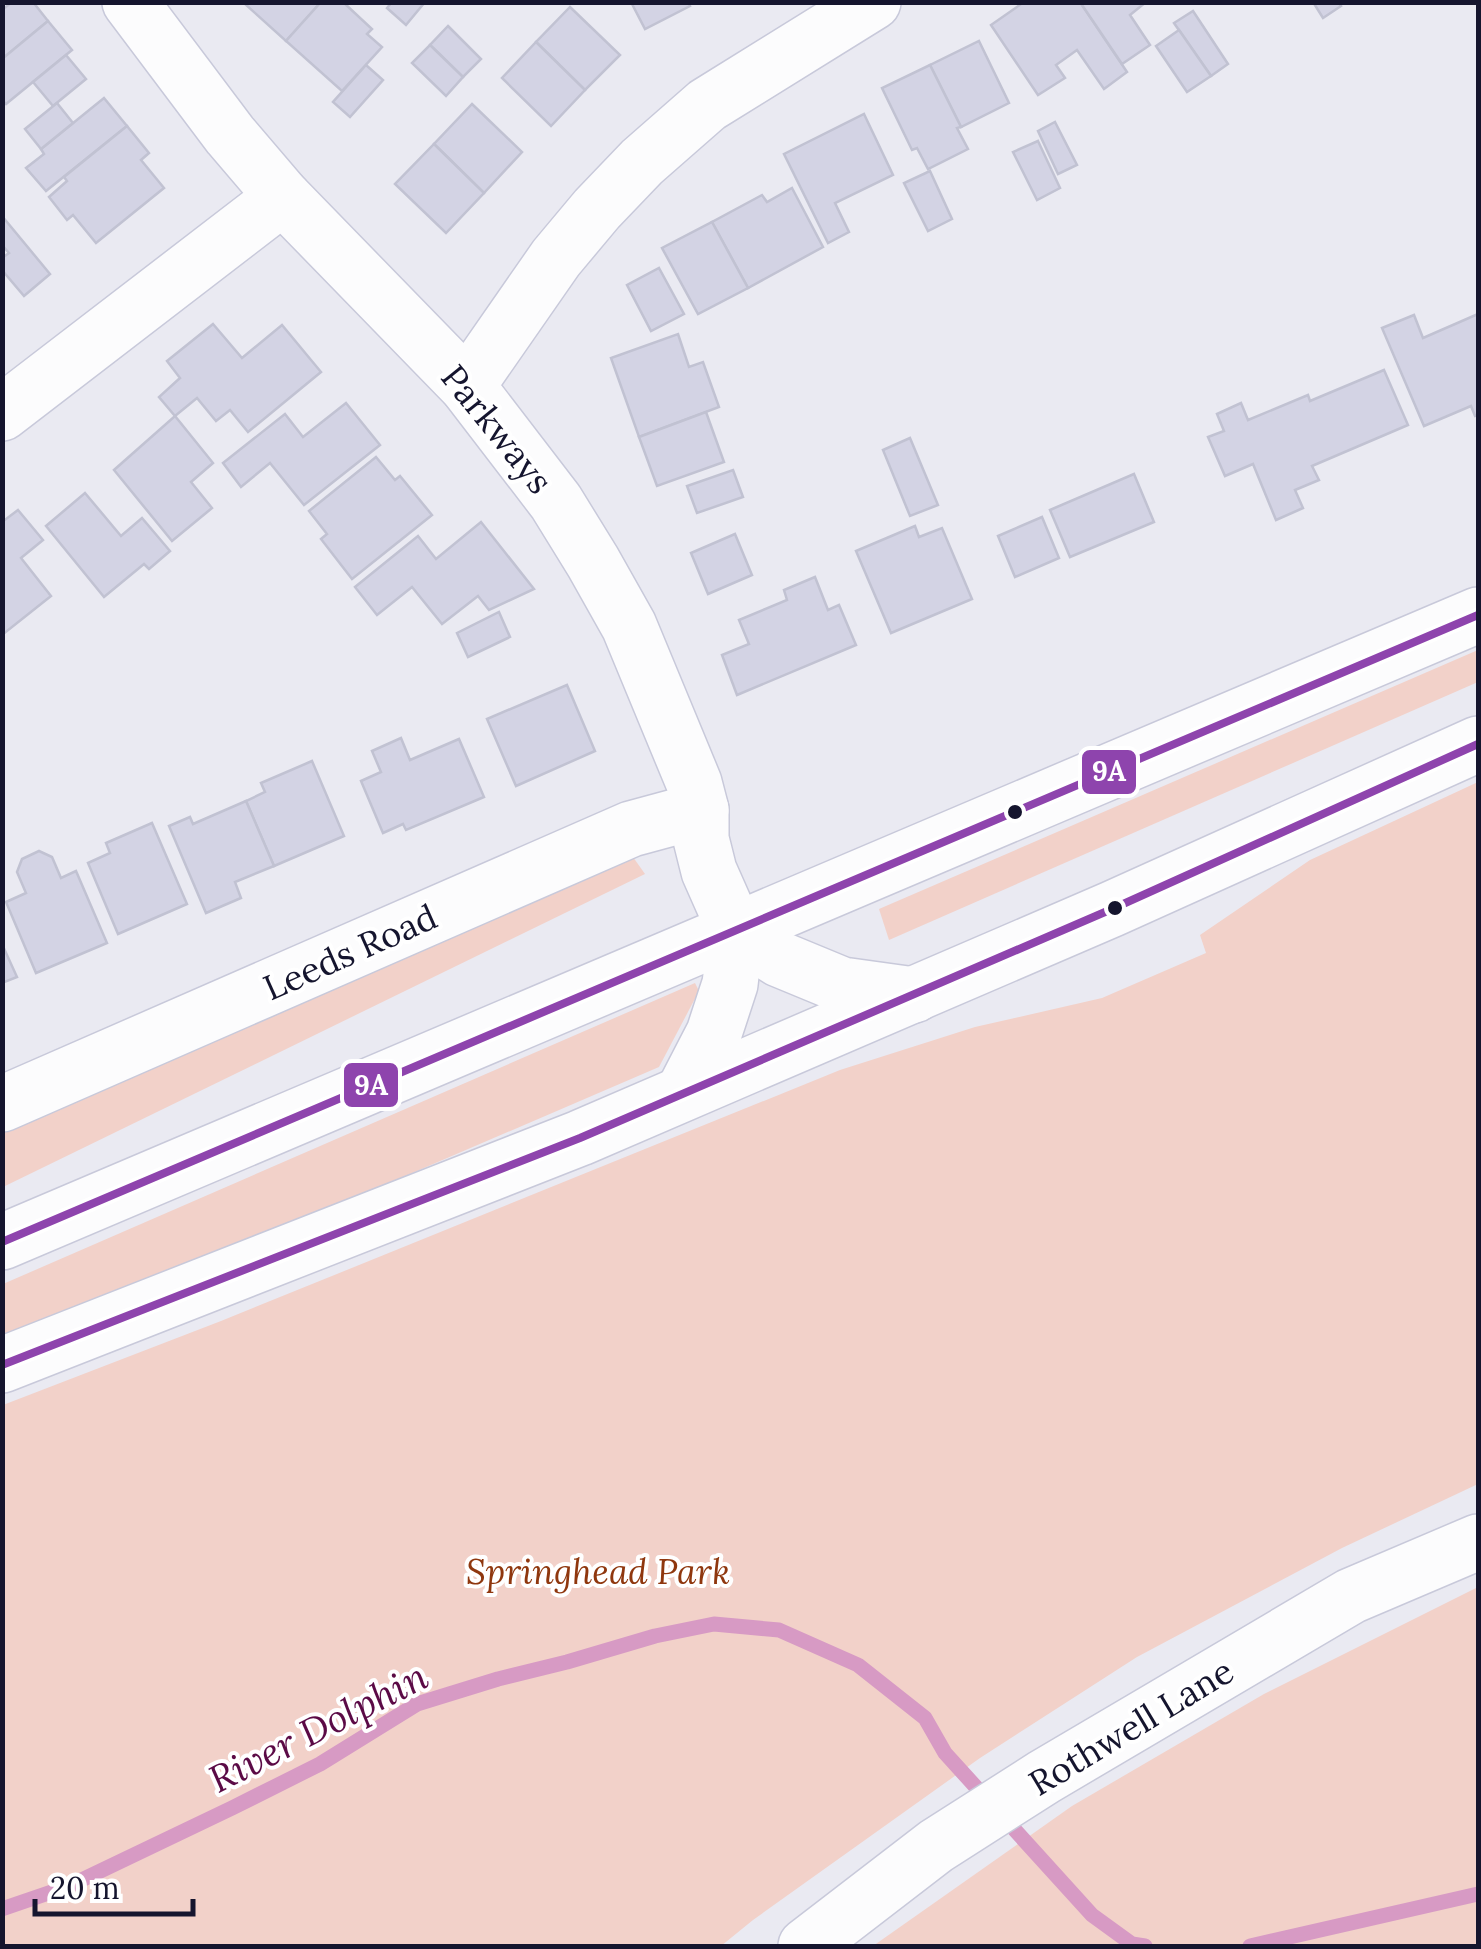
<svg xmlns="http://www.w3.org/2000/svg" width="1481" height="1949" viewBox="0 0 1481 1949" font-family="Lora,serif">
  <rect width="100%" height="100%" fill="#eaeaf2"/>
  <g fill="#f2d1c9">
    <path d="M1478,650V682L889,940L879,909Z"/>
    <path d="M1478,782V1484L1342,1548L1137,1657L980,1758L753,1920L721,1946H3V1405L221,1321L840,1070L975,1027L1102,998L1206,953L1200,935L1310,860Z"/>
    <path d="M633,857L645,874L3,1187V1123Z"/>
    <path d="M695,983L699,991L659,1067L396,1180L3,1338V1284Z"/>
    <path d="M1478,1587V1946H873L1072,1806L1264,1694Z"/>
  </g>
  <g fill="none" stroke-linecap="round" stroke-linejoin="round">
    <g stroke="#d79ac4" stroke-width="15">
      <path d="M2,1909L69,1886L232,1808L320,1764L417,1704L498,1679L567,1662L655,1636L714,1624L779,1630L858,1665L925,1718L945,1753L1092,1915L1132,1944L1145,1946"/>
      <path d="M1250,1946L1478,1894"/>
    </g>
  </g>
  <g fill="#d3d3e4" stroke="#c1c2d2" stroke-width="2.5">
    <path d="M12,2H33L48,21L2,59V10Z"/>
    <path d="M246,2H321L286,41L245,4Z"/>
    <path d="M321,2H343L372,29L367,34L382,47L342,91L286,41Z"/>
    <path d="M392,2H425L406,25L387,8Z"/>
    <path d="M631,2H688L690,6L645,29Z"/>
    <path d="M1024,2H1080L1127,72L1104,89L1077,50L1056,65L1065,78L1038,95L991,25Z"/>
    <path d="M1080,2H1146L1130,15L1150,45L1122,64Z"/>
    <path d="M1313,2H1338L1341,6L1323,18Z"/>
    <path d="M570,7L620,55L585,90L536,42Z"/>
    <path d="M1193,11L1228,64L1211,76L1174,23Z"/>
    <path d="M48,21L72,50L6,104L2,100V59Z"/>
    <path d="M448,26L481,59L463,77L430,45Z"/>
    <path d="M1179,30L1211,76L1187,92L1156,46Z"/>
    <path d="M979,41L1009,103L961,127L930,65Z"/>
    <path d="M536,42L585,90L551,126L502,78Z"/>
    <path d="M430,45L463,77L446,96L412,63Z"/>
    <path d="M66,55L86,79L53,106L33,82Z"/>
    <path d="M366,65L383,80L350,117L333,102Z"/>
    <path d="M930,65L961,127L957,128L968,149L928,169L917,148L912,150L882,88Z"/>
    <path d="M104,98L127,126L46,191L26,168L44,154L41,149Z"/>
    <path d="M57,103L73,123L41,149L25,129Z"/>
    <path d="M472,104L522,152L484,193L434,144Z"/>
    <path d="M864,114L893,175L835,203L849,232L828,243L784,154Z"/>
    <path d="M1055,122L1077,165L1058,174L1038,131Z"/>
    <path d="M127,126L149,153L141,160L164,188L96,243L73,215L67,220L49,197L67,181L64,177Z"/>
    <path d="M1038,141L1060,188L1037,200L1013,152Z"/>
    <path d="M434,144L484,193L446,233L395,184Z"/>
    <path d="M930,171L952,219L928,231L904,183Z"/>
    <path d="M792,188L823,247L748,288L712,222L762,195L767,202Z"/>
    <path d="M2,216L50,274L24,296L2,270V258L9,253L2,245Z"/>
    <path d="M712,222L748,288L698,314L662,248Z"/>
    <path d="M659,268L684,314L651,331L627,285Z"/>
    <path d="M1478,314V415L1475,416L1471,406L1424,426L1382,328L1414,315L1423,338Z"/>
    <path d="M213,324L242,358L282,325L321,372L248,432L230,410L216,421L197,398L175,416L159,397L180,378L167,361Z"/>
    <path d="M678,334L689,367L703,362L719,407L639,437L611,358Z"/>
    <path d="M1384,370L1408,425L1312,466L1319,480L1295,490L1303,508L1276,520L1253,464L1225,476L1208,437L1224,431L1217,414L1241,403L1248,420L1308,395L1310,401Z"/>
    <path d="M346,403L380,445L304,505L270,463L241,487L223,463L285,414L303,437Z"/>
    <path d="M706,412L724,462L657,486L639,437Z"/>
    <path d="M175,416L213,463L191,482L212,508L172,541L114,470Z"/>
    <path d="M910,438L938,505L910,516L883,450Z"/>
    <path d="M376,457L395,480L400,476L432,515L352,579L321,539L327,534L309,511Z"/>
    <path d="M733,470L743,497L697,513L687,486Z"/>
    <path d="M1134,474L1154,522L1070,557L1050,510Z"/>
    <path d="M85,493L121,536L142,518L170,551L149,569L144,564L104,597L46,526Z"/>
    <path d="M18,510L43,540L21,558L51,596L2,635V522Z"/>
    <path d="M1042,517L1059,558L1015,577L998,536Z"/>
    <path d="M481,522L534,589L489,610L478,596L442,624L412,587L377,615L355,587L418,536L436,559Z"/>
    <path d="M915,526L919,537L942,528L972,599L891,633L856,551Z"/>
    <path d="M735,534L752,575L708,594L691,553Z"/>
    <path d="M815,577L828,610L839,605L856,645L737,695L722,655L749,644L739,620L787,600L784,590Z"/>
    <path d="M499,612L510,637L468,657L457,633Z"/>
    <path d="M567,685L595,751L516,786L487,719Z"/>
    <path d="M401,738L410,760L459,739L484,797L406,830L403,824L383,833L361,781L381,772L372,751Z"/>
    <path d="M312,761L344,836L274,866L246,801L265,792L261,783Z"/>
    <path d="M246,801L274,866L235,882L241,898L206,913L169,826L190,817L193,824Z"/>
    <path d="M152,823L187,904L118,934L88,863L110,853L106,843Z"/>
    <path d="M39,851L52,857L61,878L76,871L107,943L36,973L6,902L26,893L17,872L22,859Z"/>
    <path d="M2,944L17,977L2,983Z"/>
  </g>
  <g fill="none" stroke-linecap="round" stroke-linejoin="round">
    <g stroke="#c8c9da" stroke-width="58">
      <g id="minor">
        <path d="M130,2L230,135L283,197L467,386L556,502L593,562L629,626L694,783L701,810V839L709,871L736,932"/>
        <path d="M467,386L556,258L597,209L642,162L707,105L873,2"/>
        <path d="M2,413L283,197"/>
        <path d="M736,932L779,959L842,985L914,995"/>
        <path d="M683,1093L714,1033L730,984L736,932"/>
        <path d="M2,1104L631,829L701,810"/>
      </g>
    </g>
    <g stroke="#c8c9da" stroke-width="58">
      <g id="major">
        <path d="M2,1242L1478,615"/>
        <path d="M2,1365L580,1138L1112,909L1478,744"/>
        <path d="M806,1946L936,1846L1044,1777L1351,1596L1478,1542"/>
      </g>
    </g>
    <use href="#minor" stroke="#fcfcfd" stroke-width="55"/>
    <use href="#major" stroke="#fcfcfd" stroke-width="55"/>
    <g stroke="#fff" stroke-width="15">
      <g id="bus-1">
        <path d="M2,1242L1478,615"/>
        <path d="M2,1365L580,1138L1112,909L1478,744"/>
      </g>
    </g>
    <use href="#bus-1" stroke="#8e44ad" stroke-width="8"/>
  </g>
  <g fill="#15152e" stroke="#fff" stroke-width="4">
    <circle cx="1015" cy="812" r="9"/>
    <circle cx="1115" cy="908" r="9"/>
  </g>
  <g text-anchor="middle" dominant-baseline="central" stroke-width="8" stroke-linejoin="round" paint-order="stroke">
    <g font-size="35" fill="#15152e" stroke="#fff">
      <text transform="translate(497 429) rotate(51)">Parkways</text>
      <text transform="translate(350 952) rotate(-24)">Leeds Road</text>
      <text transform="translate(1131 1727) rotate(-31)">Rothwell Lane</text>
    </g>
    <g font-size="35" font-style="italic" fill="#8f370e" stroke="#fff">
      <text x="598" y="1571">Springhead Park</text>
    </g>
    <g font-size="38" font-style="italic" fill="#5b0a46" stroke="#fff">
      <text transform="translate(318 1727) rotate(-27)">River Dolphin</text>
    </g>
  </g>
  <g stroke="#fff" stroke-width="4">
    <rect x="1080" y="748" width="58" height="48" rx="10" fill="#8e44ad"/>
    <rect x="342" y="1061" width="58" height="48" rx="10" fill="#8e44ad"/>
  </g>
  <g font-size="28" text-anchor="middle" font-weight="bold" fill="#fff">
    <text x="1109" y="781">9A</text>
    <text x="371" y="1095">9A</text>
  </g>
  <rect width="1481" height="1949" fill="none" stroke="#15152e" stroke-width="10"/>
  <path d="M35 1899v15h158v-15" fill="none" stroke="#15152e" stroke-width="5"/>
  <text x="50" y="1899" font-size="30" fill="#15152e" stroke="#ffffff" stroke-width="8" paint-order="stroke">20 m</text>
</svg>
